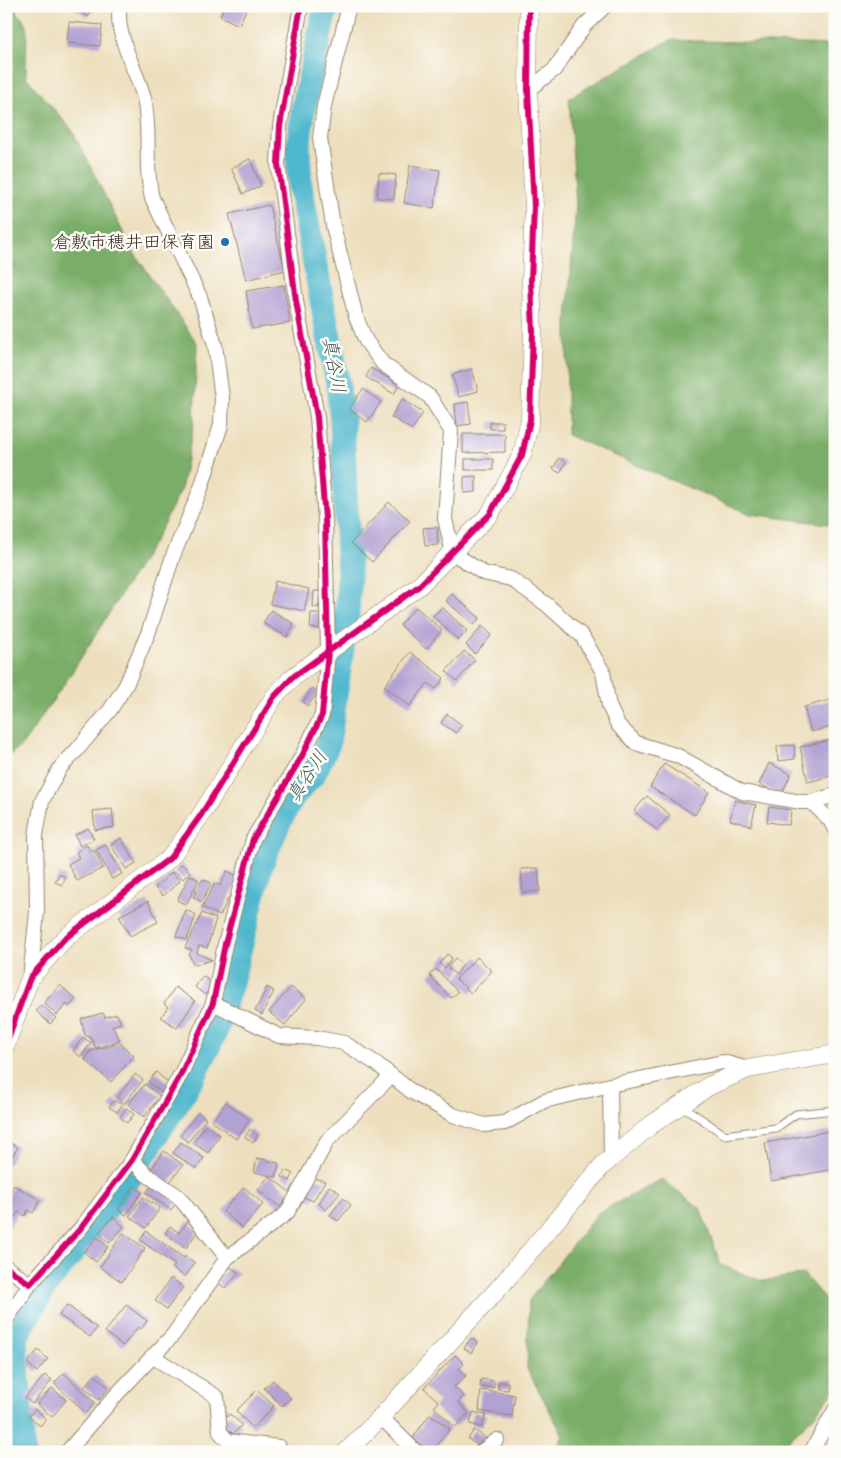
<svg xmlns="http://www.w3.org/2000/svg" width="841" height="1458" viewBox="0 0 841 1458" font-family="Pangolin,'Klee One',sans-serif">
  <rect width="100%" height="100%" fill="#fdfcf7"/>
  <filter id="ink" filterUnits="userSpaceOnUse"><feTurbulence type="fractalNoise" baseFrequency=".02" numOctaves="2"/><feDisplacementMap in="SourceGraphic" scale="10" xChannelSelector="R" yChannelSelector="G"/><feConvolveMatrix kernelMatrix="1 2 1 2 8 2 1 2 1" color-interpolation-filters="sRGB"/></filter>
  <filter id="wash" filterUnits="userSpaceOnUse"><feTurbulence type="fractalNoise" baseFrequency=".0096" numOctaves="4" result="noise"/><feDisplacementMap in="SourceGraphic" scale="20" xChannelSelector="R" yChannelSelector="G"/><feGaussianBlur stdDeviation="1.12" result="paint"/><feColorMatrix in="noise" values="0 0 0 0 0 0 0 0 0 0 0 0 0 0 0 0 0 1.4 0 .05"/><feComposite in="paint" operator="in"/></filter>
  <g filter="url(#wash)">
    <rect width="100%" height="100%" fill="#eddfbe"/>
    <g fill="#7aad68" stroke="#5a6c43">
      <path d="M6,6H12L27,25L26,77L72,130L132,250L197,343L194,423L181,490L155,540L69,677L23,744L6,758Z"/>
      <path d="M670,40L835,45V525L750,514L567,435V320L576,205L569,98Z"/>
      <path d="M662,1179L700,1208L721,1265L762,1281L804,1274L835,1312V1390L814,1416L776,1452H556L563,1435L527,1369L529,1300L598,1213Z"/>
    </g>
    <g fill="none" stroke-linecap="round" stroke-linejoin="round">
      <path stroke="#50b8ce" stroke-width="25" d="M23,1452L15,1338L44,1288L122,1189L194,1076L215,1032L231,983L261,864L278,824L294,795L314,773L328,744L347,615L349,575L342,422L338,384L300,186L298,150L303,110L326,6"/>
    </g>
    <g id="blocks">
      <g fill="#b2a1d3">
        <path d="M70,6H95L88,17Z"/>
        <path d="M224,6H248L239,25L220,16Z"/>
        <path d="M69,22L102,25L100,46L67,43Z"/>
        <path d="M250,159L261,186L243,194L231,168Z"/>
        <path d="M410,165L440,170L434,208L404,203Z"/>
        <path d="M379,173L396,175L394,199L377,198Z"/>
        <path d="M269,205L285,270L246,280L229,214Z"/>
        <path d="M284,285L290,323L252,329L246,291Z"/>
        <path d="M371,368L399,385L394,394L366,377Z"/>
        <path d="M472,369L478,391L459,397L452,375Z"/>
        <path d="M363,389L381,402L367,422L349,409Z"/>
        <path d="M402,399L423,413L412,430L391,417Z"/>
        <path d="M468,402L471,424L457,426L455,404Z"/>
        <rect x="490" y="422" width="13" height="7"/>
        <path d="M463,434H505V452L463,453Z"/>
        <path d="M559,458L566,462L560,473L553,469Z"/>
        <rect x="465" y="459" width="28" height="11"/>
        <path d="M476,476V492L464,493V477Z"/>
        <path d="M389,502L410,521L372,562L351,543Z"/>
        <path d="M437,527L438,545L425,546L423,528Z"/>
        <path d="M275,581L309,589L304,611L270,604Z"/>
        <path d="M314,591H320L319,607H313Z"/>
        <path d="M452,594L480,618L474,625L446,601Z"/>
        <path d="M416,607L442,630L426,649L400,625Z"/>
        <path d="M442,607L467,631L458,640L433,616Z"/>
        <path d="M271,610L294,624L287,637L263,623Z"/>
        <path d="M311,613H320L319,629L310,628Z"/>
        <path d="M482,626L492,635L475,654L466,645Z"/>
        <path d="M464,651L475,660L457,681L446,671Z"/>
        <path d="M410,652L444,678L436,689L428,683L410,706L384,686Z"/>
        <path d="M312,688L318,692L308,706L303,702Z"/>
        <path d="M830,700L835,726L811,732L804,707Z"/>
        <path d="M447,714L462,725L456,733L441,723Z"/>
        <path d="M835,739V775L808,782L800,747Z"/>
        <path d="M794,745L795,759L778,761L777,746Z"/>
        <path d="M769,763L791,774L781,795L759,784Z"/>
        <path d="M664,764L709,792L695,815L650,787Z"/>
        <path d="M647,796L670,815L657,830L634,811Z"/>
        <path d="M735,800L756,805L751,826L730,820Z"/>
        <path d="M769,807L791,810L789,825L767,822Z"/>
        <path d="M112,809L114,827L95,830L93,811Z"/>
        <path d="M88,828L94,839L80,846L75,835Z"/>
        <path d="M121,838L136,863L126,869L111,845Z"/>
        <path d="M87,845L90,851L94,850L103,868L77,881L68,864L79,858L76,852Z"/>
        <path d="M106,845L122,874L112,879L96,850Z"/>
        <path d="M182,864L190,872L183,879L175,871Z"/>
        <path d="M538,868L540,891L523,893L521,869Z"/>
        <path d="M227,871L239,877L220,916L202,907L215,883L220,886Z"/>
        <path d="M172,872L180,881L163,896L155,888Z"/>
        <path d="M59,874L66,877L62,885L55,882Z"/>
        <path d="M190,875L199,880L186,905L177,900Z"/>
        <path d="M203,879L211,883L202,902L193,897Z"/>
        <path d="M148,901L158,922L130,936L119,916Z"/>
        <path d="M186,910L196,915L187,940L176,936Z"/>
        <path d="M202,913L216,919L207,948L199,946L197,953L212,960L194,965L189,955L192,950L185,948Z"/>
        <path d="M447,954L452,958L445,968L439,964Z"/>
        <path d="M477,957L492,971L471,993L456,979Z"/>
        <path d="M455,958L463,965L456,975L448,968Z"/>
        <path d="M436,969L458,992L451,998L429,975Z"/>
        <path d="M203,976L213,984L205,995L195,987Z"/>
        <path d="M60,985L76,999L69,1007L67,1004L57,1015L44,1003Z"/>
        <path d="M175,987L195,1001L177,1028L161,1017L168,1007L164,1004Z"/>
        <path d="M267,987L274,991L262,1015L255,1011Z"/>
        <path d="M291,987L306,999L285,1025L269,1012Z"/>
        <path d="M42,1005L56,1018L50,1024L36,1011Z"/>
        <path d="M103,1013L105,1017L117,1014L121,1023L112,1026L120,1040L96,1048L91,1038L85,1035L81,1019Z"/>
        <path d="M83,1037L91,1043L81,1057L73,1051Z"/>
        <path d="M120,1043L134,1056L111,1082L85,1060L90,1051Z"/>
        <path d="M156,1072L170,1084L163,1093L148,1082Z"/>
        <path d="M135,1074L143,1080L124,1104L117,1098Z"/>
        <path d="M145,1084L160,1096L144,1117L128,1104Z"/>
        <path d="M114,1100L122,1105L117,1112L109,1107Z"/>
        <path d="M226,1102L250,1120L236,1139L212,1121Z"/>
        <path d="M126,1108L134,1114L127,1123L120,1117Z"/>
        <path d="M198,1112L206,1119L188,1142L180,1136Z"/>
        <path d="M206,1125L220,1135L208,1153L193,1143Z"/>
        <path d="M250,1129L258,1136L253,1143L245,1137Z"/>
        <path d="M835,1130V1169L771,1181L765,1143Z"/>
        <path d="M8,1142L18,1147L8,1164L6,1163Z"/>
        <path d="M181,1142L204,1158L196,1169L173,1153Z"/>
        <path d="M164,1151L183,1165L167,1186L149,1172Z"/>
        <path d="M257,1158L279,1163L276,1177L254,1172Z"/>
        <path d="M285,1170L293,1174L290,1181L282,1177Z"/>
        <path d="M269,1176L291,1193L280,1207L258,1190Z"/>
        <path d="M313,1178L325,1181L313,1201L304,1197Z"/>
        <path d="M152,1184L177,1201L171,1210L146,1193Z"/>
        <path d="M14,1185L40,1200L33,1213L28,1210L25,1216L18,1212L6,1232V1199Z"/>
        <path d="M134,1186L142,1192L126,1215L118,1209Z"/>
        <path d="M329,1186L340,1193L326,1210L319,1204Z"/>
        <path d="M244,1187L263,1204L242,1228L223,1211Z"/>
        <path d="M143,1197L160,1208L146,1228L129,1216Z"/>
        <path d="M343,1198L351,1205L338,1221L330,1215Z"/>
        <path d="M113,1217L124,1227L109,1243L98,1233Z"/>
        <path d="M188,1221L197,1232L186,1248L165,1233L170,1226L179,1233Z"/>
        <path d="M146,1231L184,1258L185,1256L195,1263L185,1277L172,1268L175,1265L140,1240Z"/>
        <path d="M123,1233L145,1248L122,1282L100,1267Z"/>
        <path d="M97,1237L108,1247L96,1262L84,1252Z"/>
        <path d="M230,1267L239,1273L225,1288L216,1281Z"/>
        <path d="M171,1278L183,1287L167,1309L155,1301Z"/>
        <path d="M67,1305L97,1328L90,1337L59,1315Z"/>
        <path d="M126,1305L147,1321L141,1329L138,1327L123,1346L105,1332Z"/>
        <path d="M471,1338L478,1343L471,1353L464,1348Z"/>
        <path d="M38,1350L48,1359L37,1372L27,1363Z"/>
        <path d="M455,1355L464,1364L459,1369L466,1376L454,1387L464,1396L458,1402L469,1413L455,1427L434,1407L439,1402L424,1388Z"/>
        <path d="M64,1373L95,1403L86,1413L54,1383Z"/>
        <path d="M45,1375L52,1380L32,1404L25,1398Z"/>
        <path d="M95,1375L109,1388L99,1400L84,1387Z"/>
        <path d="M481,1379L494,1381V1388L480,1387Z"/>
        <path d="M273,1380L291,1398L282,1406L264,1388Z"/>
        <path d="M498,1382H508V1390L498,1389Z"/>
        <path d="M52,1388L66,1400L52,1417L37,1404Z"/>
        <path d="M257,1390L274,1406L253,1428L236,1411Z"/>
        <path d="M481,1390L515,1395L512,1416L479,1411Z"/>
        <path d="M35,1409L46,1419L40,1426L29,1416Z"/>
        <path d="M473,1412L486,1415L482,1427L470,1424Z"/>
        <path d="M230,1414L242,1425L233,1434L221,1422Z"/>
        <path d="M430,1414L450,1429L432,1452L412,1439Z"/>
        <path d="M474,1430L486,1438L480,1447L468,1439Z"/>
      </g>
    </g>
  </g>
  <g filter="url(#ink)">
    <use href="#blocks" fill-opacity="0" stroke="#94846e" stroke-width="1"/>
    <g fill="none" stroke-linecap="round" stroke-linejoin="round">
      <g stroke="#94846e" stroke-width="9">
        <path id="service" d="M682,1106L725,1135L776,1128L796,1114L835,1110"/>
      </g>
      <g stroke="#94846e" stroke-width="16">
        <g id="minor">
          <path d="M349,6L324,106L320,138L333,226L356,317L366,341L383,364L430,397L451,431L445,519L453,553L483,573L511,579L546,604L582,636L603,672L609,706L618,725L636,743L678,756L742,792L801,802H811L835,795"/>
          <path d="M528,90L554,70L584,26L605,6"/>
          <path d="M811,802L830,820L835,829"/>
          <path d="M30,978L37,912L36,835L42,801L60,768L76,751L110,710L126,685L149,631L173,556L201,488L221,425L222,398L215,345L200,297L152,198C144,166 151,131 144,98C137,71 114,34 120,6"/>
          <path d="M213,1003L279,1036L317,1038L344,1043L377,1064L412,1092L453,1115L484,1125L505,1123L544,1101L610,1085L723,1062L748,1069"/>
          <path d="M610,1085L611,1158"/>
          <path d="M132,1160L147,1175L178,1196L227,1258L287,1213L327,1141L391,1076"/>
          <path d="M6,1267L30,1284L81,1228L132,1160L181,1074L213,1003L225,944L253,839L302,756L322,715L328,651L325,519L317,417L296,301L278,164L280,126L301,6"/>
          <path d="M6,1320L30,1284"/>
          <path d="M152,1356L217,1397L220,1432L228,1441L279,1447L280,1452"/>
          <path d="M381,1417L416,1452"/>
          <path d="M67,1452L117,1394L173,1335L227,1258"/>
          <path d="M481,1452L497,1440"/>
          <path d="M811,1452L835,1410"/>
        </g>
      </g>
      <g stroke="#94846e" stroke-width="19">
        <g id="tertiary">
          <path d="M6,1044L30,978L64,939L170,858L201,815L274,697L293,677L419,586L490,514L522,455L530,420L533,331L531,281L534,207L528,90L529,6"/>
          <path d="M346,1452L381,1417L499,1288L603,1165L651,1125L709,1086L748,1069L835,1054"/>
        </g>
      </g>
      <use href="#service" stroke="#fff" stroke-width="7"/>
      <use href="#minor" stroke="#fff" stroke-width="14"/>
      <use href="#tertiary" stroke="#fff" stroke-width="18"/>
      <g stroke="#fdfcf7" stroke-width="9">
        <g id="cycleway">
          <path d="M6,1044L30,978L64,939L170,858L201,815L274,697L293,677L419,586L490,514L522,455L530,420L533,331L531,281L534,207L528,90L529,6"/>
          <path d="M6,1267L30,1284L81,1228L132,1160L181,1074L213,1003L225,944L253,839L302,756L322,715L328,651L325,519L317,417L296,301L278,164L280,126L301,6"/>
        </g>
      </g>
      <use href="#cycleway" stroke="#d6006c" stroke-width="6"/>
    </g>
  </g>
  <circle fill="#1f6fb2" stroke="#fdfcf7" stroke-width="2" cx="225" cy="242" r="5"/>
  <g text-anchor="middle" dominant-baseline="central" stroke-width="5" stroke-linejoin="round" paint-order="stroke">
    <g font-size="18" fill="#3b2a1e" stroke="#fdfcf7" text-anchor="end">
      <text x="215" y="242">倉敷市穂井田保育園</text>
    </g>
    <g font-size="19" font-style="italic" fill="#425c5c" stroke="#fdfcf7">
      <text transform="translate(334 365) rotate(80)">真谷川</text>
      <text transform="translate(307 776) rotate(-57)">真谷川</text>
    </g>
  </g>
  <rect width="841" height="1458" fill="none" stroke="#fdfcf7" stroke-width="25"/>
</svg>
